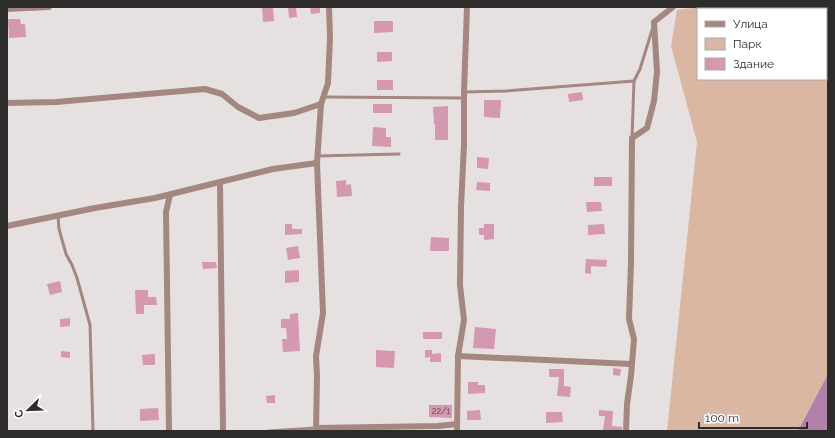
<svg xmlns="http://www.w3.org/2000/svg" width="835" height="438" viewBox="0 0 835 438" font-family="Raleway,sans-serif">
  <rect width="100%" height="100%" fill="#e7e0e1"/>
  <path fill="#dab7a2" fill-rule="evenodd" d="M701,7H828V374L798,431H667L697,142L671,46L677,10ZM698,9H826V79H698Z"/>
  <path fill="#b181a9" d="M828,374V431H798Z"/>
  <g fill="#d598b1">
    <path d="M262,7H273L274,21L263,22Z"/>
    <path d="M288,7H296L297,17L289,18Z"/>
    <path d="M310,7H320V13L311,14Z"/>
    <path d="M8,19H20L21,24H25L26,37L9,38Z"/>
    <path d="M374,21H393V32L374,33Z"/>
    <path d="M377,52H392V61L377,62Z"/>
    <rect x="377" y="80" width="16" height="10"/>
    <path d="M582,92L583,100L569,102L568,94Z"/>
    <path d="M484,100H501L500,118L484,117Z"/>
    <rect x="373" y="104" width="19" height="9"/>
    <path d="M448,106V140H435V124H434L433,107Z"/>
    <path d="M373,127L386,128V137H391V147L372,146Z"/>
    <path d="M477,157L489,158L488,169L477,168Z"/>
    <rect x="594" y="177" width="18" height="9"/>
    <path d="M346,180V185L351,184L352,196L337,197L336,181Z"/>
    <path d="M477,182L490,183V191L476,190Z"/>
    <path d="M586,202H601L602,211L587,212Z"/>
    <path d="M285,224H292V229H302V234L285,235Z"/>
    <path d="M484,224H494V239L484,240V235H479V228H484Z"/>
    <path d="M604,224L605,234L588,235V225Z"/>
    <path d="M431,237L449,238V251H430Z"/>
    <path d="M298,246L300,258L288,260L286,248Z"/>
    <path d="M586,259L607,260L606,267L591,266V274L585,273Z"/>
    <path d="M202,262H216L217,268L203,269Z"/>
    <path d="M299,270V282L285,283V271Z"/>
    <path d="M60,281L62,292L50,295L47,284Z"/>
    <path d="M135,290H148V297H156L157,305H144V314H136Z"/>
    <path d="M298,313L300,351L283,352L282,339H287L286,328H281V319H290V314Z"/>
    <path d="M70,318V326L60,327V319Z"/>
    <path d="M475,327L496,329L494,349L473,348Z"/>
    <rect x="423" y="332" width="19" height="7"/>
    <path d="M376,350L395,351L394,368L376,367Z"/>
    <path d="M425,350H432V354L441,353V362H430V357L425,358Z"/>
    <path d="M61,351L70,352V358L61,357Z"/>
    <path d="M155,354V365H143L142,355Z"/>
    <path d="M613,368L621,369L620,376L613,375Z"/>
    <path d="M549,369H564V386L571,387L570,397L557,396L559,377H549Z"/>
    <path d="M468,382H478V385H485V393L468,394Z"/>
    <path d="M275,395V403H267L266,396Z"/>
    <path d="M429,405H452V418L429,417Z"/>
    <path d="M158,408L159,420L140,421V409Z"/>
    <path d="M480,410L481,420H467V411Z"/>
    <path d="M599,410L613,411L612,426L622,427V431L603,430L605,416H599Z"/>
    <path d="M546,412H562L563,422L546,423Z"/>
  </g>
  <g fill="none" stroke-linecap="round" stroke-linejoin="round">
    <g stroke="#a38780" stroke-width="3">
      <path d="M464,92L506,91L634,81"/>
      <path d="M324,97L464,98"/>
      <path d="M632,138L634,81L640,69L653,27"/>
      <path d="M317,156L399,154"/>
      <path d="M58,216L59,229L66,254L72,265L77,278L90,325L93,431"/>
      <path d="M268,431L316,428"/>
    </g>
    <g stroke="#a38780" stroke-width="6">
      <path d="M7,9L49,7"/>
      <path d="M7,103L56,102L205,89L222,94L238,107L259,118L294,113L321,104"/>
      <path d="M220,183L223,431"/>
      <path d="M7,226L95,208L155,198L273,169L317,163"/>
      <path d="M458,356L631,364"/>
      <path d="M316,428L438,426L457,424"/>
      <path d="M169,431L166,212L170,195"/>
      <path d="M316,431L317,376L316,356L323,313L317,163L321,104L328,83L330,38L329,7"/>
      <path d="M457,431L458,356L464,320L460,285L461,207L464,145V92L467,7"/>
      <path d="M626,431L627,404L631,376L634,339L629,319L631,263L632,138L647,128L654,101L657,72L654,22L673,7"/>
    </g>
  </g>
  <g text-anchor="middle" dominant-baseline="central" stroke-width="3.5" stroke-linejoin="round" paint-order="stroke">
    <g font-size="9" fill="#58464c">
      <text x="441" y="411">22/1</text>
    </g>
  </g>
  <rect width="835" height="438" fill="none" stroke="#2e2b2b" stroke-width="16"/>
  <rect x="697" y="8" width="130" height="72" fill="#ffffff" stroke="#abaaaa"/>
  <rect x="705" y="21" width="20" height="6" fill="#a38780" stroke="#abaaaa"/>
  <text x="733" y="28" font-size="12" fill="#2e2b2b">Улица</text>
  <rect x="705" y="38" width="20" height="12" fill="#dab7a2" stroke="#abaaaa"/>
  <text x="733" y="48" font-size="12" fill="#2e2b2b">Парк</text>
  <rect x="705" y="58" width="20" height="12" fill="#d598b1" stroke="#abaaaa"/>
  <text x="733" y="68" font-size="12" fill="#2e2b2b">Здание</text>
  <g transform="translate(28 410) rotate(247)" stroke="#ffffff" stroke-width="3" paint-order="stroke">
  <path d="M0-3L7 15L0 10L-7 15Z" fill="#2e2b2b"/>
  <text y="-6" font-size="11" font-weight="bold" text-anchor="middle" fill="#2e2b2b">С</text>
  </g>
  <path d="M699 422v6h108v-6" fill="none" stroke="#2e2b2b" stroke-width="2"/>
  <text x="705" y="422" font-size="12" fill="#2e2b2b" stroke="#ffffff" stroke-width="3" paint-order="stroke">100 m</text>
</svg>
